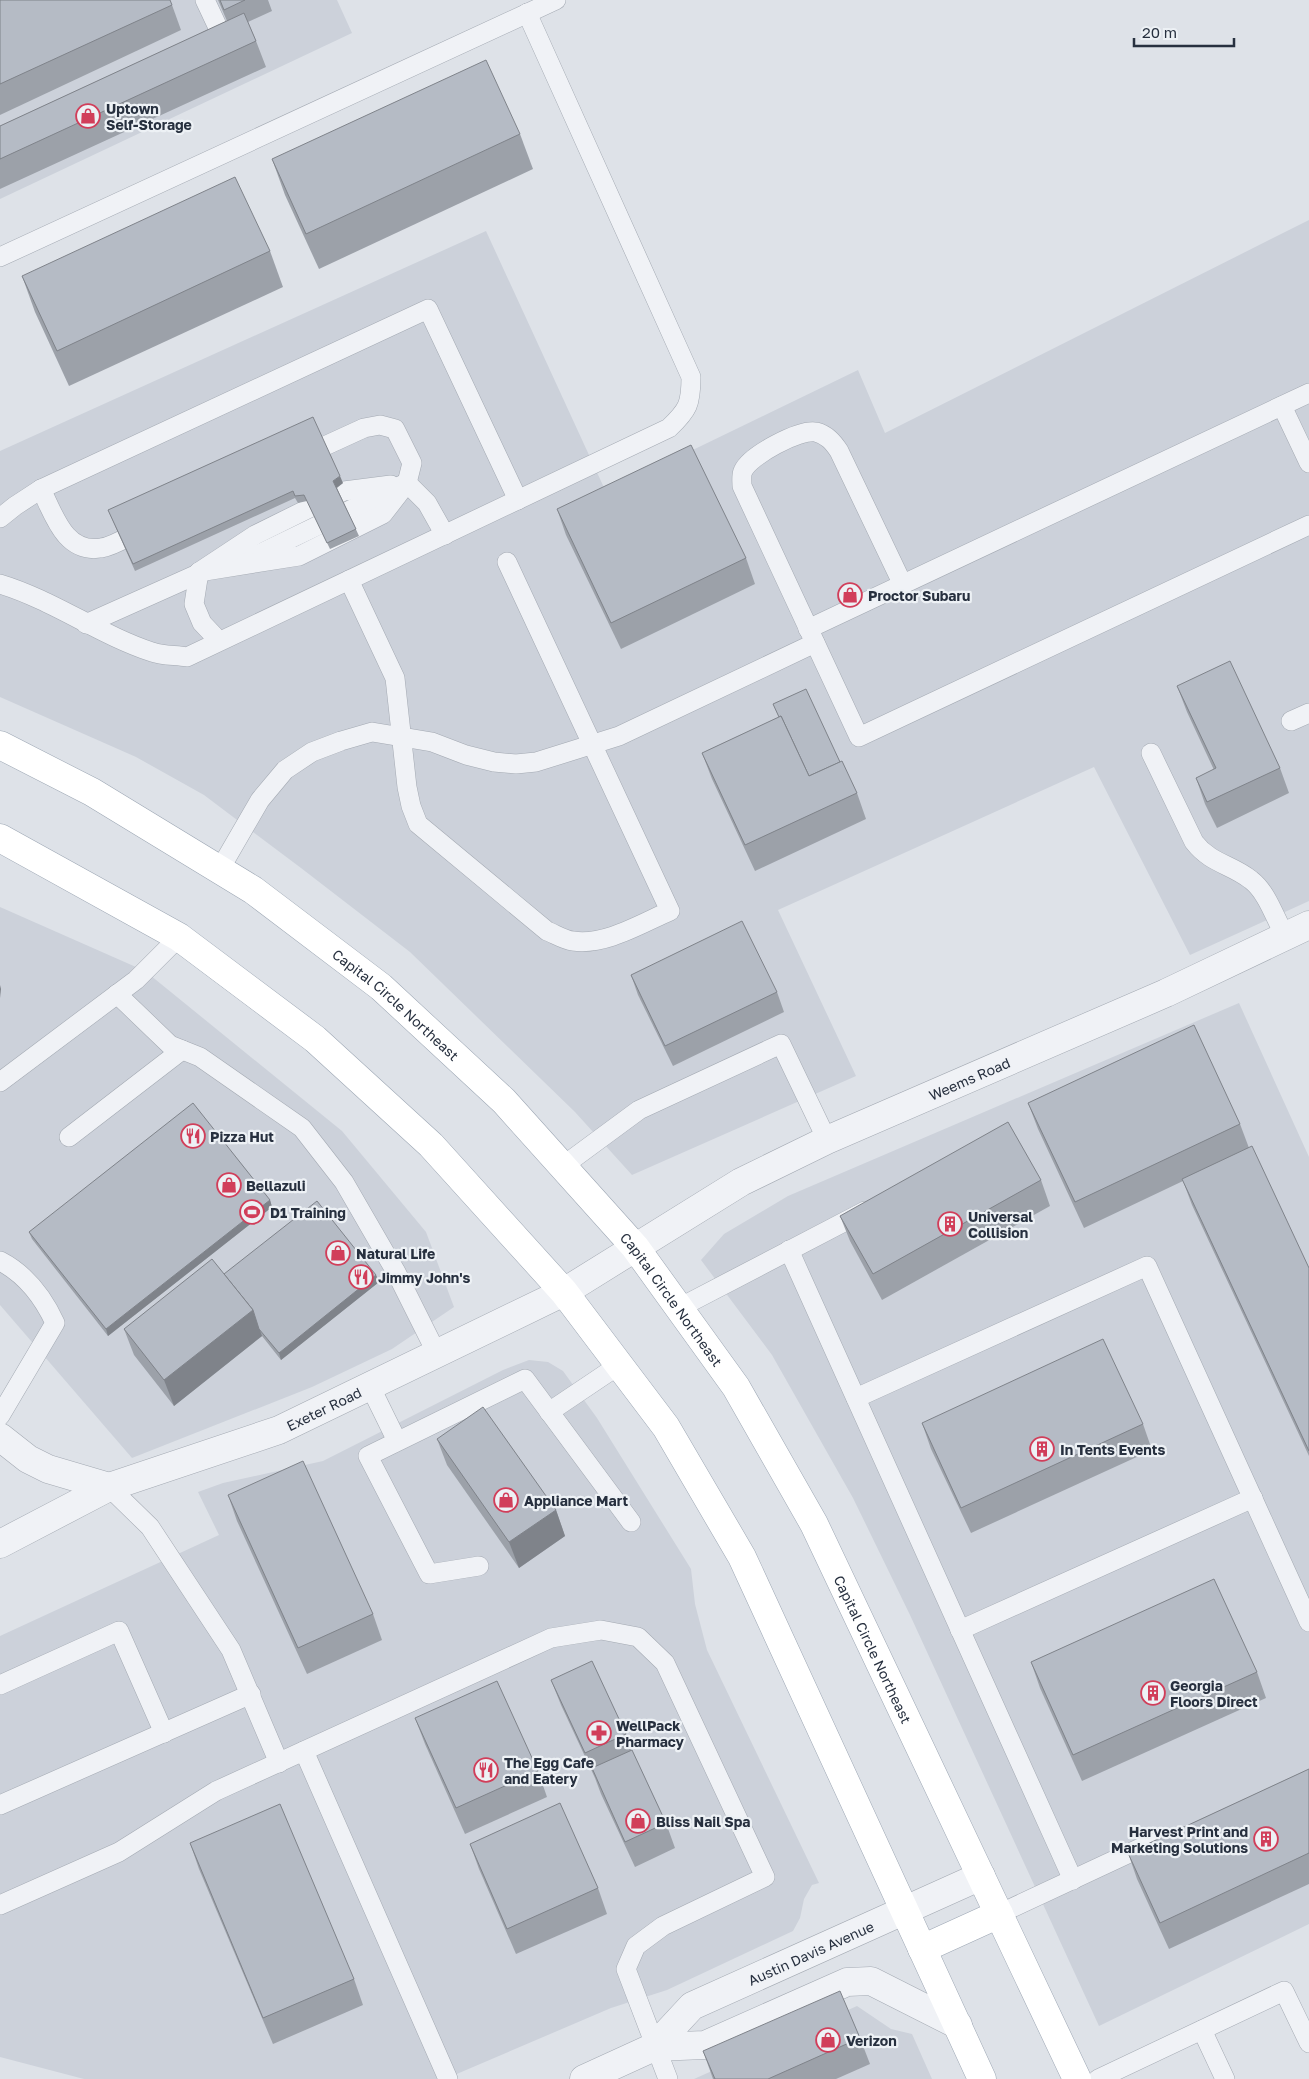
<svg xmlns="http://www.w3.org/2000/svg" width="1309" height="2079" viewBox="0 0 1309 2079" font-family="'Golos Text',sans-serif">
  <rect width="100%" height="100%" fill="#dee2e8"/>
  <g fill="#ccd1da">
    <path d="M0,0H337L352,33L0,199Z"/>
    <path d="M1309,220V901L1190,955L1094,767L778,910L856,1076L632,1175L575,1112L410,952L301,868L204,795L136,757L0,697V451L486,231L606,492L858,370L885,433Z"/>
    <path d="M0,907L145,971L342,1131L426,1232L454,1307L392,1349L312,1387L132,1458L0,1305Z"/>
    <path d="M1239,1003L1309,1157V1924L1099,2026L910,1615L853,1498L772,1355L701,1260L724,1234L788,1196Z"/>
    <path d="M529,1360L548,1362L563,1371L597,1418L691,1569L695,1604L707,1650L819,1883L812,1885L804,1899L800,1918L793,1931L667,1990L611,2008L445,2079H84L0,2057V1636L219,1535L198,1492L223,1483L323,1461L503,1370Z"/>
    <path d="M857,2006L891,2029L912,2034L932,2079H694Z"/>
  </g>
  <g fill="none" stroke-linecap="round" stroke-linejoin="round">
    <g stroke="#a3a9b2" stroke-width="20">
      <g id="lane">
        <path d="M205,0L221,34L207,41"/>
        <path d="M0,257L556,0"/>
        <path d="M1282,406L1309,463"/>
        <path d="M407,483L427,503L445,535"/>
        <path d="M41,489C54,515 65,554 101,548C115,546 130,535 143,529"/>
        <path d="M0,518L15,506L41,489L428,309L518,500"/>
        <path d="M248,557L261,553L404,484"/>
        <path d="M199,572L299,556L383,514L407,483L412,463L395,429L380,425L364,428L305,455"/>
        <path d="M349,580L395,678L407,787L411,806L418,824L547,931C555,934 564,940 573,941C605,946 642,923 670,911L507,562"/>
        <path d="M0,584C53,600 100,635 152,652C163,656 176,655 187,657L669,428C688,410 691,404 691,377L527,13"/>
        <path d="M903,585L839,451C833,442 827,435 816,432C800,429 750,455 743,471C741,475 742,482 742,486L859,737L1309,525"/>
        <path d="M86,624L209,569"/>
        <path d="M808,629L1309,393"/>
        <path d="M219,641L202,623L194,604L199,572L255,535L344,491L391,485"/>
        <path d="M1291,721L1309,713"/>
        <path d="M1151,753L1194,842C1211,864 1231,864 1251,880C1267,892 1275,918 1285,936"/>
        <path d="M220,869L260,800L285,770L312,752L341,741L372,732L432,742L466,755L494,762L516,764L536,762L619,736L815,643"/>
        <path d="M117,994L170,1045L200,1057L302,1128L344,1182L396,1272L437,1354"/>
        <path d="M0,1082L136,980L179,937"/>
        <path d="M69,1137L182,1050"/>
        <path d="M563,1166L639,1110L781,1044L827,1140"/>
        <path d="M789,1250L1073,1880"/>
        <path d="M0,1261C27,1275 43,1297 55,1323L0,1416"/>
        <path d="M679,1308L865,1211"/>
        <path d="M370,1386L397,1441"/>
        <path d="M856,1398L1147,1266L1309,1622"/>
        <path d="M549,1412L619,1365"/>
        <path d="M109,1487L150,1527L231,1650L279,1763"/>
        <path d="M479,1566L429,1574L368,1456L525,1379L631,1522"/>
        <path d="M960,1630L1253,1498"/>
        <path d="M0,1685L119,1631L164,1733"/>
        <path d="M304,1751L448,2079"/>
        <path d="M0,1805L251,1694"/>
        <path d="M0,1905L119,1852L216,1791L551,1638L601,1630L638,1637L665,1663L765,1877L663,1926L636,1946L626,1969L668,2079"/>
        <path d="M999,1914L1151,1843"/>
        <path d="M1202,2030L1225,2079"/>
        <path d="M1098,2079L1284,1991L1309,2043"/>
      </g>
    </g>
    <g stroke="#a3a9b2" stroke-width="29">
      <g id="street">
        <path d="M0,1437L28,1459L48,1469L109,1487"/>
        <path id="s1" d="M0,1544L109,1487L279,1430L564,1292L741,1182L827,1140L1166,993L1309,925"/>
        <path id="s2" d="M654,2047L692,2006L981,1876"/>
        <path d="M584,2079L654,2047L705,2045L847,1982L871,1981L958,2025"/>
      </g>
    </g>
    <g stroke="#9da7b4" stroke-width="29">
      <g id="primary">
        <path id="s3" d="M0,745L92,792L253,890L381,987L504,1101L635,1247L736,1387L814,1524L1077,2079"/>
        <path d="M0,838L179,937L315,1039L431,1145L564,1292L666,1427L742,1557L982,2079"/>
        <path d="M922,1949L999,1914"/>
      </g>
    </g>
    <use href="#lane" stroke="#f0f2f6" stroke-width="19"/>
    <use href="#street" stroke="#f0f2f6" stroke-width="28"/>
    <use href="#primary" stroke="#fff" stroke-width="28"/>
  </g>
  <g fill="#9ca1a9">
    <path d="M0,0L172,5L181,30L0,115Z"/>
    <path d="M218,0H268L272,11L248,22L256,41L266,67L0,189V126L227,21Z"/>
    <path d="M520,134L533,169L319,269L285,195L272,159Z"/>
    <path d="M270,251L283,287L69,386L35,312L22,276Z"/>
    <path d="M343,483L337,488L359,536L330,549L307,501L298,503L295,498L135,571L108,510Z"/>
    <path d="M557,509L746,558L755,584L621,649L566,535Z"/>
    <path d="M1177,686L1280,768L1289,793L1217,828L1205,804L1196,778L1214,770L1187,712Z"/>
    <path d="M773,704L840,762L857,793L866,819L755,871L712,779L702,753L779,717Z"/>
    <path d="M631,975L777,992L784,1012L673,1066L638,995Z"/>
    <path d="M1028,1103L1240,1124L1249,1148L1309,1268V1456L1192,1205L1183,1181L1084,1228L1038,1129Z"/>
    <path d="M1041,1180L1050,1206L882,1300L850,1241L840,1216Z"/>
    <path d="M270,1200L272,1207L108,1336L32,1239L29,1232Z"/>
    <path d="M224,1274L376,1275L379,1282L281,1360L262,1336L174,1406L134,1355L124,1329Z"/>
    <path d="M922,1423L1143,1424L1152,1450L971,1533L931,1449Z"/>
    <path d="M437,1439L556,1510L565,1536L519,1568L447,1465Z"/>
    <path d="M228,1495L373,1614L382,1640L307,1674L237,1521Z"/>
    <path d="M1031,1662L1257,1672L1266,1698L1082,1781L1040,1688Z"/>
    <path d="M551,1680L626,1734L631,1750L666,1823L675,1848L635,1867L601,1794L595,1778L561,1705Z"/>
    <path d="M415,1718L538,1771L547,1797L465,1834L425,1744Z"/>
    <path d="M1309,1769V1884L1169,1949L1137,1879L1128,1853Z"/>
    <path d="M190,1843L354,1979L363,2005L273,2044L199,1869Z"/>
    <path d="M470,1844L598,1888L607,1914L516,1954L479,1869Z"/>
    <path d="M860,2038L870,2064L836,2079H713L703,2051Z"/>
  </g>
  <g fill="#7f838a">
    <path d="M340,476L343,483L336,488L333,481Z"/>
    <path d="M0,985L1,989L0,998Z"/>
    <path d="M270,1200L272,1207L108,1336L106,1329Z"/>
    <path d="M376,1275L379,1282L281,1360L279,1353Z"/>
    <path d="M253,1310L262,1336L174,1406L164,1380Z"/>
    <path d="M556,1510L565,1536L519,1568L509,1542Z"/>
  </g>
  <g fill="#b5bbc5" stroke="#7f838a">
    <path d="M0,0H170L172,5L0,84Z"/>
    <path d="M220,0H245L224,10Z"/>
    <path d="M244,13L256,41L0,159V126Z"/>
    <path d="M486,60L520,134L306,234L272,159Z"/>
    <path d="M235,177L270,251L57,351L22,276Z"/>
    <path d="M313,417L340,476L333,481L356,529L327,543L304,495L295,496L293,491L133,564L108,510Z"/>
    <path d="M691,445L746,558L611,623L557,509Z"/>
    <path d="M1230,661L1280,768L1207,802L1196,778L1216,768L1177,686Z"/>
    <path d="M806,689L840,762L809,776L781,716L779,717L773,704Z"/>
    <path d="M781,716L809,776L842,761L857,793L745,845L702,753Z"/>
    <path d="M742,921L777,992L665,1046L631,975Z"/>
    <path d="M1194,1025L1240,1124L1075,1202L1028,1103Z"/>
    <path d="M193,1103L270,1200L106,1329L29,1232Z"/>
    <path d="M1008,1122L1041,1180L873,1274L840,1216Z"/>
    <path d="M1252,1146L1309,1268V1451L1182,1179Z"/>
    <path d="M317,1201L376,1275L279,1353L259,1329L253,1310L224,1274Z"/>
    <path d="M212,1259L253,1310L164,1380L124,1329Z"/>
    <path d="M1103,1339L1143,1424L961,1508L922,1423Z"/>
    <path d="M483,1407L556,1510L509,1542L437,1439Z"/>
    <path d="M303,1461L373,1614L298,1648L228,1495Z"/>
    <path d="M1214,1579L1257,1672L1073,1755L1031,1662Z"/>
    <path d="M592,1661L626,1734L585,1753L551,1680Z"/>
    <path d="M497,1681L538,1771L456,1808L415,1718Z"/>
    <path d="M632,1750L666,1823L625,1842L592,1768Z"/>
    <path d="M1309,1769V1853L1160,1923L1128,1853Z"/>
    <path d="M560,1803L598,1888L507,1929L470,1844Z"/>
    <path d="M280,1804L354,1979L263,2018L190,1843Z"/>
    <path d="M840,1991L860,2038L768,2079H715L703,2051Z"/>
  </g>
  <defs>
    <g id="shop-ring" transform="scale(1.25)"><circle r="9.5" fill="#edf1f5" stroke="#d13e5a" stroke-width="1.5"/><path d="M-5-2.5h2.3a2.7 3.5 0 0 1 5.4 0H5L5.5 6h-11ZM-1.5-2.5h3a1.5 2.3 0 0 0-3 0Z" fill="#d13e5a"/></g>
    <g id="restaurant-ring" transform="scale(1.25)"><circle r="9.5" fill="#edf1f5" stroke="#d13e5a" stroke-width="1.5"/><path d="M-5-6h1v4h1v-4h1v4h1v-4h1v5L-1.5 .5V6h-2V.5L-5-1ZM5-6V6H3V1.5H1.5Q1.5-4 5-6Z" fill="#d13e5a"/></g>
    <g id="stadium-ring" transform="scale(1.25)"><circle r="9.5" fill="#edf1f5" stroke="#d13e5a" stroke-width="1.5"/><path d="M0-5a6.5 5 0 1 0 0 10a6.5 5 0 1 0 0-10ZM-3.5-1.8h7v3.6h-7Z" fill="#d13e5a"/></g>
    <g id="building-ring" transform="scale(1.25)"><circle r="9.5" fill="#edf1f5" stroke="#d13e5a" stroke-width="1.5"/><path d="M-4-6H4V6H1V3H-1V6H-4ZM-2.5-4.3h1.7v1.8h-1.7ZM.8-4.3h1.7v1.8H.8ZM-2.5-1h1.7V.8h-1.7ZM.8-1h1.7V.8H.8Z" fill="#d13e5a"/></g>
    <g id="pharmacy-ring" transform="scale(1.25)"><circle r="9.5" fill="#edf1f5" stroke="#d13e5a" stroke-width="1.5"/><path d="M-2-6h4v4h4v4h-4v4h-4v-4h-4v-4h4Z" fill="#d13e5a"/></g>
  </defs>
  <g fill-rule="evenodd">
    <use href="#shop-ring" x="88" y="116"/>
    <use href="#shop-ring" x="850" y="595"/>
    <use href="#restaurant-ring" x="193" y="1136"/>
    <use href="#shop-ring" x="229" y="1185"/>
    <use href="#stadium-ring" x="252" y="1212"/>
    <use href="#building-ring" x="950" y="1224"/>
    <use href="#shop-ring" x="338" y="1253"/>
    <use href="#restaurant-ring" x="361" y="1277"/>
    <use href="#building-ring" x="1042" y="1449"/>
    <use href="#shop-ring" x="506" y="1500"/>
    <use href="#building-ring" x="1153" y="1693"/>
    <use href="#pharmacy-ring" x="599" y="1733"/>
    <use href="#restaurant-ring" x="486" y="1770"/>
    <use href="#shop-ring" x="638" y="1821"/>
    <use href="#building-ring" x="1266" y="1839"/>
    <use href="#shop-ring" x="828" y="2040"/>
  </g>
  <g text-anchor="middle" dominant-baseline="central" stroke-width="4.5" stroke-linejoin="round" paint-order="stroke">
    <g font-size="14" font-weight="bold" fill="#27303f" stroke="#edf1f5" text-anchor="start">
      <text x="106" y="108">Uptown<tspan x="106" dy="16">Self-Storage</tspan></text>
      <text x="868" y="595">Proctor Subaru</text>
      <text x="210" y="1136">Pizza Hut</text>
      <text x="246" y="1185">Bellazuli</text>
      <text x="270" y="1212">D1 Training</text>
      <text x="968" y="1216">Universal<tspan x="968" dy="16">Collision</tspan></text>
      <text x="356" y="1253">Natural Life</text>
      <text x="378" y="1277">Jimmy John's</text>
      <text x="1060" y="1449">In Tents Events</text>
      <text x="524" y="1500">Appliance Mart</text>
      <text x="1170" y="1685">Georgia<tspan x="1170" dy="16">Floors Direct</tspan></text>
      <text x="616" y="1725">WellPack<tspan x="616" dy="16">Pharmacy</tspan></text>
      <text x="504" y="1762">The Egg Cafe<tspan x="504" dy="16">and Eatery</tspan></text>
      <text x="656" y="1821">Bliss Nail Spa</text>
      <text x="1248" y="1831" text-anchor="end">Harvest Print and<tspan x="1248" dy="16">Marketing Solutions</tspan></text>
      <text x="846" y="2040">Verizon</text>
    </g>
    <g font-size="14" fill="#27303f" stroke="#edf1f5">
      <text stroke="none"><textPath href="#s3" startOffset="475">Capital Circle Northeast</textPath></text>
      <text stroke="none"><textPath href="#s1" startOffset="1078">Weems Road</textPath></text>
      <text stroke="none"><textPath href="#s3" startOffset="880">Capital Circle Northeast</textPath></text>
      <text stroke="none"><textPath href="#s1" startOffset="352">Exeter Road</textPath></text>
      <text stroke="none"><textPath href="#s3" startOffset="1285">Capital Circle Northeast</textPath></text>
      <text stroke="none"><textPath href="#s2" startOffset="186">Austin Davis Avenue</textPath></text>
    </g>
  </g>
  <path d="M1134 38v8h100v-8" fill="none" stroke="#27303f" stroke-width="2.5"/>
  <text x="1142" y="38" font-size="15" fill="#27303f" stroke="#edf1f5" stroke-width="4" paint-order="stroke">20 m</text>
</svg>
